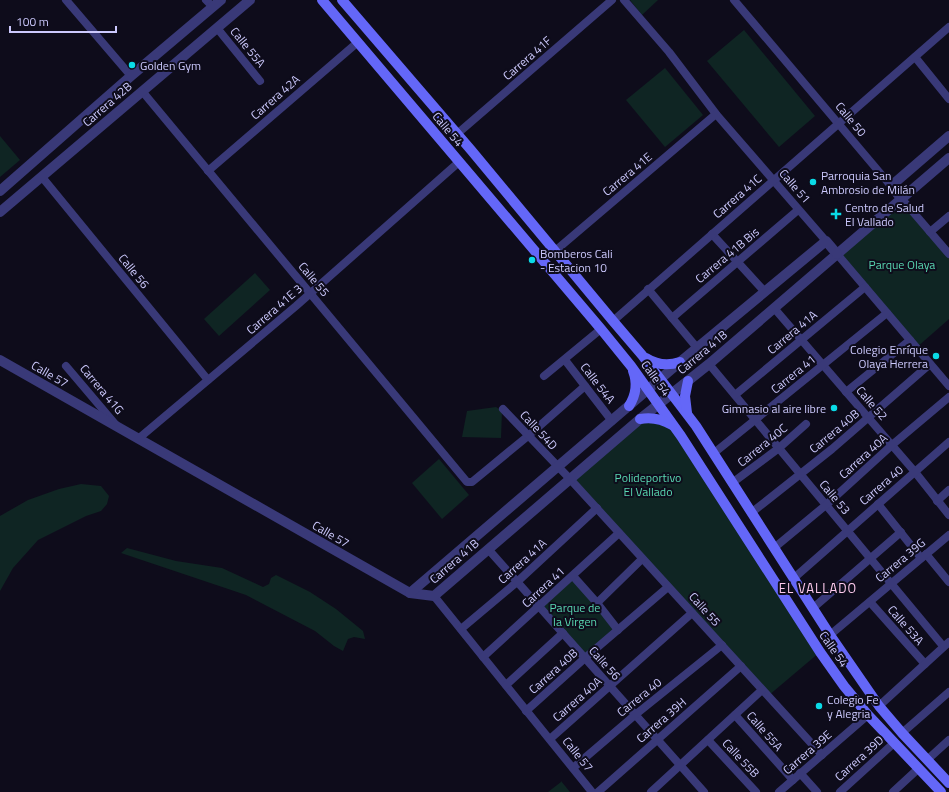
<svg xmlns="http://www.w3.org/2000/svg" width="949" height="792" viewBox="0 0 949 792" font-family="'Titillium Web',sans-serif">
  <rect width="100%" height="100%" fill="#0e0c1b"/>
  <g fill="#0f2523">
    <path d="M630,0H658L642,15Z"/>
    <path d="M744,30L815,116L779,147L707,61Z"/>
    <path d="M665,68L703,115L665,147L626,100Z"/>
    <path d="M0,136L20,160L0,177Z"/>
    <path d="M901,198L949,254V319L916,348L837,254Z"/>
    <path d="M255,273L270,290L219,336L204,319Z"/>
    <path d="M496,407L502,411L501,438L462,437L467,411Z"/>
    <path d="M640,419L669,423L820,652L768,696L570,479Z"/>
    <path d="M439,459L469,495L442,519L412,483Z"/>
    <path d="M81,484L101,486L109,496L107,504L101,511L86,516L38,540L13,568L0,591V516L28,500L59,489Z"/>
    <path d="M127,548L176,561L222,568L263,587L269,584L271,578L276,575L310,592L336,609L363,631L365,639L354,637L348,639L343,651L334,646L315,631L246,595L121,553Z"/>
    <path d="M573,576L618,630L585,658L539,607Z"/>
    <path d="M561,781L570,792H548L561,782Z"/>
  </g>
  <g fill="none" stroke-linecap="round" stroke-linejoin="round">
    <g stroke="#393978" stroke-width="8">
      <path d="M66,0L131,76"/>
      <path d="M206,0L213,7"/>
      <path d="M624,0L669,52L716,114L826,241"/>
      <path d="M734,0L891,186"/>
      <path d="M217,28L260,81"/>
      <path d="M915,57L949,99"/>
      <path d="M142,91L467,482H472L528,436L585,386"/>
      <path d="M457,134L612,0"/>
      <path d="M208,171L358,42"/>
      <path d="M42,177L208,380"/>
      <path d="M901,198L949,254"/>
      <path d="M930,232L949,216"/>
      <path d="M712,234L765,292"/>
      <path d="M555,251L716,114"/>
      <path d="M837,254L949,386"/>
      <path d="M648,289L698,349"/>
      <path d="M774,308L915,472L949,515"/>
      <path d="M672,318L798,210"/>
      <path d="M613,321L949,27"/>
      <path d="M565,360L612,421"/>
      <path d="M709,364L943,646"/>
      <path d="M66,366L116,425"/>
      <path d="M544,376L601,329"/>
      <path d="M846,392L910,340"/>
      <path d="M735,395L865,287"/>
      <path d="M503,409L570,479L822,755"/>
      <path d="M138,439L296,306L459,162"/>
      <path d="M714,453L887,313"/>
      <path d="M732,483L779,448L806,424"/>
      <path d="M937,501L949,490"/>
      <path d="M878,504L921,558"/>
      <path d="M751,513L832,449L930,364"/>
      <path d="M774,548L826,505L892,445L949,397"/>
      <path d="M488,549L704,792"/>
      <path d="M926,554L949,582"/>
      <path d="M573,576L597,603L618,630"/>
      <path d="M794,578L949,442"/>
      <path d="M434,596L592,792"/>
      <path d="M870,602L925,664"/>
      <path d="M597,603L642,559"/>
      <path d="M813,608L901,532"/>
      <path d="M461,629L517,582L597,508"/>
      <path d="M830,635L949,535"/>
      <path d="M483,657L619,533"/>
      <path d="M506,685L563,633"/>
      <path d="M879,706L949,642"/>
      <path d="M526,711L585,658L668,587"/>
      <path d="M735,715L793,780"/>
      <path d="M902,733L949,692"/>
      <path d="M550,739L692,613"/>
      <path d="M708,740L756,792"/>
      <path d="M927,760L949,740"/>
      <path d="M573,768L635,715L722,645"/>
      <path d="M800,773L817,792"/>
      <path d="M598,792L741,666"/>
      <path d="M651,792L762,690"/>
      <path d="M779,792L868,715"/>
      <path d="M840,792L894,743"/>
      <path d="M893,792L919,768"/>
    </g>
    <g stroke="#393978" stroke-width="10">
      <path d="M0,191L131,76L221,0"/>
      <path d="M901,198L891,186L949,136"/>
      <path d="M0,212L250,0"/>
      <path d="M0,360L410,593L434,596L640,419L709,364L949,158"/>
      <path d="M410,593L680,362L826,241L837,254"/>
    </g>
    <g stroke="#6467f8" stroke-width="10">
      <path d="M322,0L601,329L631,366L681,436L820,652L844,686L868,715L941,792"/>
      <path d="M342,0L471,150L613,321L642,355L696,426L830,635L879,706L902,733L949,783"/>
      <path d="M646,358C657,365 668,366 680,362"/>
      <path d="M629,406C636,395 638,384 633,371"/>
      <path d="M687,413L685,396L688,381"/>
      <path d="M640,419C651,417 662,419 672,425"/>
    </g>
  </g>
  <g fill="#0adbe7" stroke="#0e0c1b" stroke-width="1.5">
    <circle cx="132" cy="65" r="4"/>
    <circle cx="813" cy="182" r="4"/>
    <path d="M834 208h4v4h4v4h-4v4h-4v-4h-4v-4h4z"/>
    <circle cx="532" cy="260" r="4"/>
    <circle cx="936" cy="356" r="4"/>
    <circle cx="834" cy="408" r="4"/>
    <circle cx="819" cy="706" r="4"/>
  </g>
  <g text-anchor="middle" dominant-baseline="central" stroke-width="4" stroke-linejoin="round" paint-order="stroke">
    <g font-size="12" fill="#ccc9fd" stroke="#0e0c1b">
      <text transform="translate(248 47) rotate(51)">Calle 55A</text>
      <text transform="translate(527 58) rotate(-41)">Carrera 41F</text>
      <text transform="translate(275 97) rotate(-41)">Carrera 42A</text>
      <text transform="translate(107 104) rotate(-41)">Carrera 42B</text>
      <text transform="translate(851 119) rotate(50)">Calle 50</text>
      <text transform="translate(448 129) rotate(50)">Calle 54</text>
      <text transform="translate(627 174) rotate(-40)">Carrera 41E</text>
      <text transform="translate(795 186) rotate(49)">Calle 51</text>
      <text transform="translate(737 196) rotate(-41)">Carrera 41C</text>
      <text transform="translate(727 255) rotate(-40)">Carrera 41B Bis</text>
      <text transform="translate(134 271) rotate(51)">Calle 56</text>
      <text transform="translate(314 279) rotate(50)">Calle 55</text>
      <text transform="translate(274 309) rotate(-41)">Carrera 41E 3</text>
      <text transform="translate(792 332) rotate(-40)">Carrera 41A</text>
      <text transform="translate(702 352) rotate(-40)">Carrera 41B</text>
      <text transform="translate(50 374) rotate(30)">Calle 57</text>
      <text transform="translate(793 374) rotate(-39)">Carrera 41</text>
      <text transform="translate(656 378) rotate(54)">Calle 54</text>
      <text transform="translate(598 383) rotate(52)">Calle 54A</text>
      <text transform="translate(102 389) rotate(50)">Carrera 41G</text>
      <text transform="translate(872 403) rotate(49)">Calle 52</text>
      <text transform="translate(539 430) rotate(47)">Calle 54D</text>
      <text transform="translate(834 431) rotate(-40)">Carrera 40B</text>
      <text transform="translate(762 445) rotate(-39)">Carrera 40C</text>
      <text transform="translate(863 456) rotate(-42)">Carrera 40A</text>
      <text transform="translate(881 485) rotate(-41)">Carrera 40</text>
      <text transform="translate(835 497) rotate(50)">Calle 53</text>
      <text transform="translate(331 534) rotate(30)">Calle 57</text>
      <text transform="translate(900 560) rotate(-40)">Carrera 39G</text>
      <text transform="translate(454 561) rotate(-41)">Carrera 41B</text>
      <text transform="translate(522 561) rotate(-42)">Carrera 41A</text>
      <text transform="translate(543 587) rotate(-43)">Carrera 41</text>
      <text transform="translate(705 609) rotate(48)">Calle 55</text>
      <text transform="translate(906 625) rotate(49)">Calle 53A</text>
      <text transform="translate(834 649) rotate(55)">Calle 54</text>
      <text transform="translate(605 663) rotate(48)">Calle 56</text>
      <text transform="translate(553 671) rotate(-42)">Carrera 40B</text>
      <text transform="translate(639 697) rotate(-39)">Carrera 40</text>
      <text transform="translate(577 699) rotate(-41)">Carrera 40A</text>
      <text transform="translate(661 720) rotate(-41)">Carrera 39H</text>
      <text transform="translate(765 731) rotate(49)">Calle 55A</text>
      <text transform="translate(807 752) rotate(-41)">Carrera 39E</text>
      <text transform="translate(578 754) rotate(51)">Calle 57</text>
      <text transform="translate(741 758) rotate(47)">Calle 55B</text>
      <text transform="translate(859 758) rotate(-42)">Carrera 39D</text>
    </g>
    <g font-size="12" fill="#ccc9fd" stroke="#0e0c1b" text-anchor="start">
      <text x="140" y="65">Golden Gym</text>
      <text x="821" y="175">Parroquia San<tspan x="821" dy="14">Ambrosio de Milán</tspan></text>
      <text x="845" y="207">Centro de Salud<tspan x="845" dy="14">El Vallado</tspan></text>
      <text x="540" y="253">Bomberos Cali<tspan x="540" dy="14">- Estacion 10</tspan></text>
      <text x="928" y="349" text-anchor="end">Colegio Enríque<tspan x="928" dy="14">Olaya Herrera</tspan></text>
      <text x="826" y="408" text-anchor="end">Gimnasio al aire libre</text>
      <text x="827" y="699">Colegio Fe<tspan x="827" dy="14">y Alegria</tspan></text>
    </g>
    <g font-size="12" fill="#59d8b2" stroke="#0e0c1b">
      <text x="902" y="264">Parque Olaya</text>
      <text x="648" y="477">Polideportivo<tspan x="648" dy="14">El Vallado</tspan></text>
      <text x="575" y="607">Parque de<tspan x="575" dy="14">la Virgen</tspan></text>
    </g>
    <g font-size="13" letter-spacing="1" fill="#fdcaed" stroke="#0e0c1b">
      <text x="818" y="588">EL VALLADO</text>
    </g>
  </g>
  <path d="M10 26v6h106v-6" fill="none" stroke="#ccc9fd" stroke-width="2"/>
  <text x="16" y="26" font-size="12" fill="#ccc9fd" stroke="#0e0c1b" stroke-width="3" paint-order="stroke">100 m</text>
</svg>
